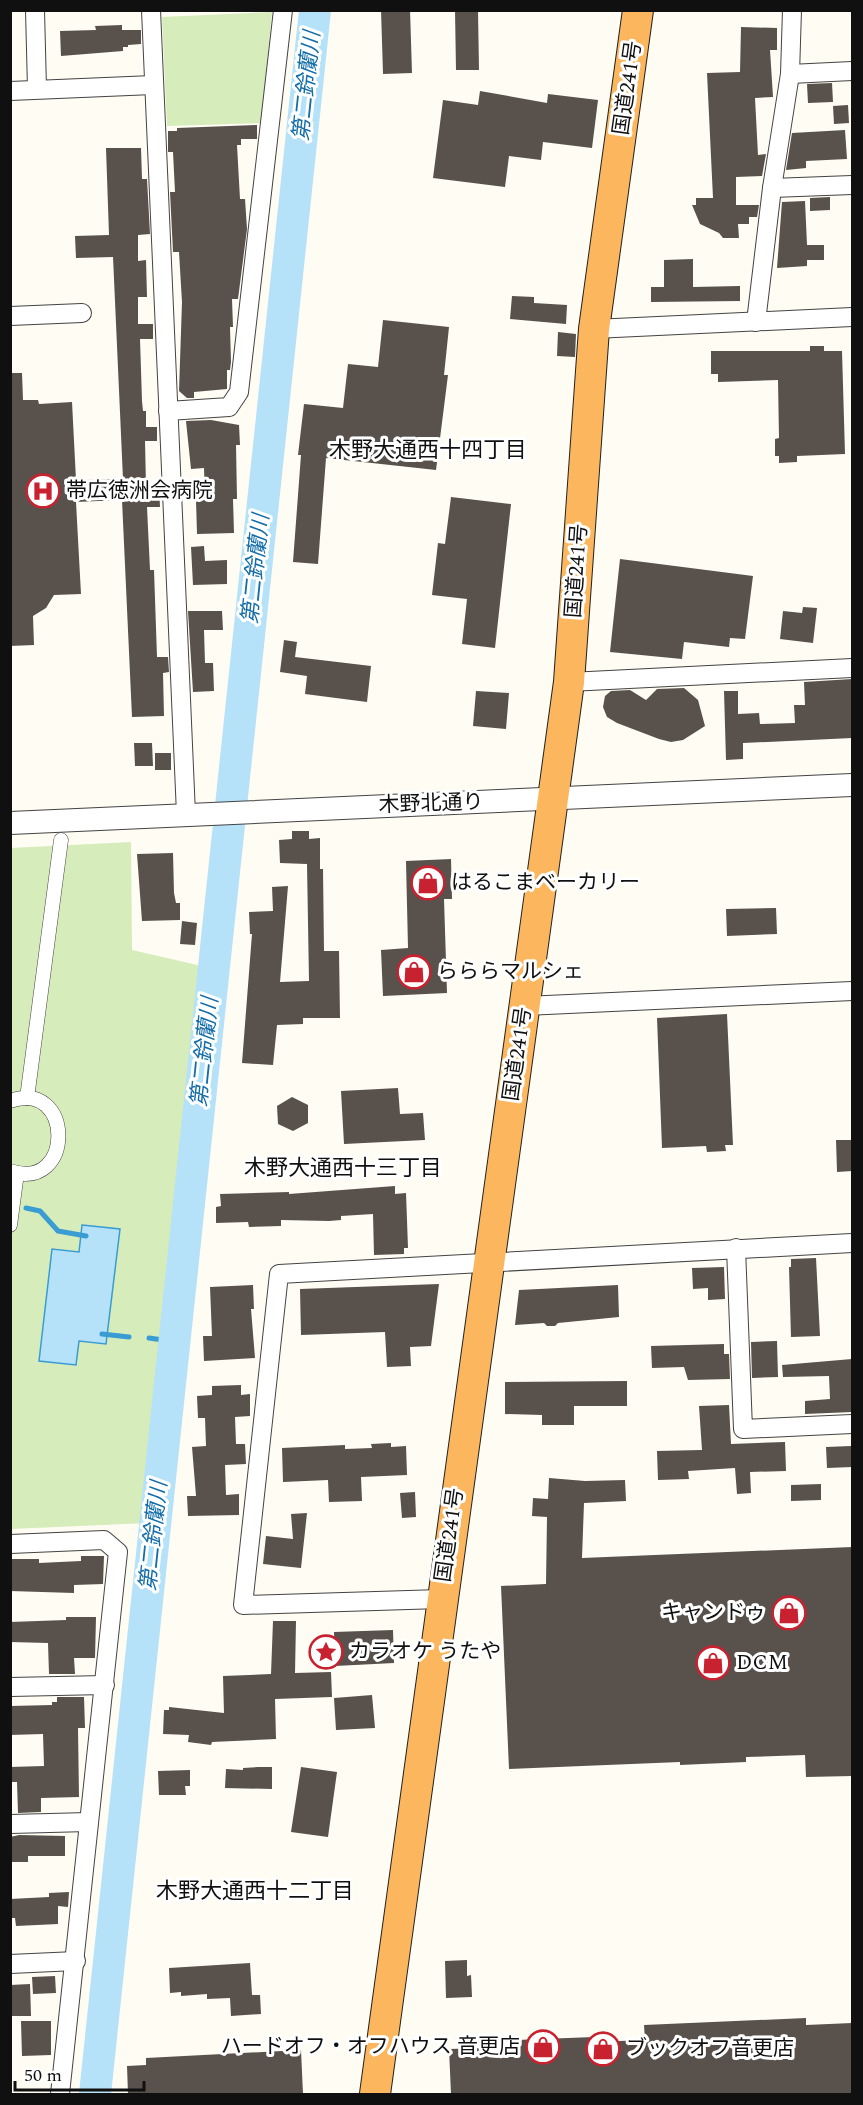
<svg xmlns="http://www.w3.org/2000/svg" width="863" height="2105" viewBox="0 0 863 2105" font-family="Spectral,'Noto Sans JP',serif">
  <rect width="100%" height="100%" fill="#fffcf3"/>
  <g fill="#d6ecba">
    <path d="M272,12L261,123L167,126L162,17Z"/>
    <path d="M131,842L132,950L206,967L148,1523L11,1529V848Z"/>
  </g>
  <path fill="#b5e2f9" stroke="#399cd3" stroke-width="1.5" d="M82,1225L120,1229L106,1344L79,1341L76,1365L39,1361L52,1249L79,1252Z"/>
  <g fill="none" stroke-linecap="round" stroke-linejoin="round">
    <g stroke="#399cd3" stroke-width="5">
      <path d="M26,1208L40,1211L58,1231L86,1236"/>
      <path d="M102,1334L129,1337"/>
      <path d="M149,1338L177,1342"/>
    </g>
    <path stroke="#b5e2f9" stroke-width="32" d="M95,2094L315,10"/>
  </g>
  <g fill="#59514c">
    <path d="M381,10H410L412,73L383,74Z"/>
    <path d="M455,10H478L479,70H456Z"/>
    <path d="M122,25V30H141V44L128,45V47H123V51L61,56L60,31L96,30L95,26Z"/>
    <path d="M741,27L777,28V50H770L773,97L755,98L758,155L766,154L762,176L736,177V205H759L757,217H749V224H738L739,238H723L719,233L700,224L692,205H696V198H713L707,73L740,72Z"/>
    <path d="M832,83L833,102L808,103L807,84Z"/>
    <path d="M480,91L547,103L548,94L598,100L592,148L543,142L541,160L509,156L505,187L433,178L443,100L478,105Z"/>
    <path d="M848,105L849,123L834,124L833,106Z"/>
    <path d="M257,125V139H241V145H237L240,199H245L247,229L238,299H232L233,327H230L231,362L230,370H227V389L194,392V398H187L179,391L182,302L179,252H173L170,192H175L173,152H168V131H177V128Z"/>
    <path d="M845,130L847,159L806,161V168L786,170L792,133Z"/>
    <path d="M106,148H141L142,179H147L150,234L138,235V261L146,260L147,297H138V324H153V339H140L142,401L143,411H146V427H157V441H145L146,486H159L160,507H147L150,570H154L157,657H168L169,672L163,673L164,716L132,717L122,500L76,502L81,594L54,595L46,608L33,616L34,645L10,646V373H22L23,400H38L39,404L72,402L76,480L123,479L113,257L76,258L75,236L109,235Z"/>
    <path d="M830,197V210L810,211V198Z"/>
    <path d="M805,201L807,245H824V260H807V266L777,268L782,202Z"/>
    <path d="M693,259V287L740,286V301L651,302V287H664V260Z"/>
    <path d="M512,296L534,297V303L567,305L566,324L510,319Z"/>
    <path d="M383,320L449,327L444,375H448L436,470L326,458L318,564L293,562L301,455H298L304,404L343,408L348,364L378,367Z"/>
    <path d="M558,332L576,334L575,357L557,356Z"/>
    <path d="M810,346H824V351H842L845,454L797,456V462L779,463V456H775V439L779,438L778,380L718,382V374H711V351H810Z"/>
    <path d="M211,420L239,425L240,445H236L237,499H233L234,533L197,534L196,500H205L204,468L191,469L186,421Z"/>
    <path d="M451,497L511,504L495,648L462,644L467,599L432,595L438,543L445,544Z"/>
    <path d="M204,546L205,561L227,560V584L193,585L191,547Z"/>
    <path d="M620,559L753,576L745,639L730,638L729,647L684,642L682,659L610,652Z"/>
    <path d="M803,607L817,608L813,643L780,639L783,611L802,613Z"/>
    <path d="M188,611H222L223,630H204L205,663H213L214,691L193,692Z"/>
    <path d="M284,640L297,642L295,657L371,666L367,702L305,694L307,676L280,672Z"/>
    <path d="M852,679V738L743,743V759L726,760L724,691H738V714L759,713L760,724L795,723L794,705H805L804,682Z"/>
    <path d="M684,688L698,700L705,726L683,740L671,742L659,739L617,723L607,717L603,707L605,696L611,691L630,690L646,700L657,689Z"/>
    <path d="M476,691L509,693L506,729L473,726Z"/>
    <path d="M134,743H152L153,766H135Z"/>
    <rect x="155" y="753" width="16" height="17"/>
    <path d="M292,831H309V839L320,838V869H323L324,951H339L340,1018H303V1024L277,1025L273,1065L242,1063L252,934H250L249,912L273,911L272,887L288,886L280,982L309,981L307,864L280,863L279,840L292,839Z"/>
    <path d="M173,853L174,893L176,903H180V920L142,921L137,854Z"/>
    <path d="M451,859L452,899H444L447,993L383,996L381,950L408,948L406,861Z"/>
    <path d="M776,908L777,934L727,936L726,909Z"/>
    <path d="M182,921L197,923L195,945L180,944Z"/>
    <path d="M727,1014L733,1145H725L726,1151L707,1152L706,1146L662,1148L657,1018Z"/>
    <path d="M398,1088L400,1114L423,1113L425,1140L344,1144L341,1091Z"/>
    <path d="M292,1097L308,1105V1123L293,1131L278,1124L277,1106Z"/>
    <path d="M836,1140H852V1171L837,1172Z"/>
    <path d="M395,1186V1194L406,1193L408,1248H404V1254L374,1255L373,1214L341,1216V1220L329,1221L281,1220V1226L249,1227L248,1222L216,1223V1207L221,1206L220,1194L289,1192V1194Z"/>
    <path d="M816,1258L820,1336L791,1337L789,1267H791V1259Z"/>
    <path d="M724,1267L725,1299L708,1300V1288L693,1289L692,1268Z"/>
    <path d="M439,1284L431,1346L410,1347L411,1366L387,1367L385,1332L301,1335L300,1289Z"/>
    <path d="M253,1285L254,1309H251L255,1358L204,1361L203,1336H212L210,1287Z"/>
    <path d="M618,1285L619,1317L558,1323L555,1326H547L544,1323L515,1325L519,1290Z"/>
    <path d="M777,1341L778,1377L752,1378L751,1342Z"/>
    <path d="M724,1344V1354H729L730,1379L688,1380L684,1367L652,1368L651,1346Z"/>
    <path d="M852,1359V1412L805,1414V1401L830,1399L829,1376L783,1377L782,1365Z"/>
    <path d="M627,1381V1406H574V1425H542V1415L505,1414V1382Z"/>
    <path d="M241,1385V1395L250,1394V1416L235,1417L236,1444H245L246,1464L225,1465L226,1495L239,1494V1515L188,1516L187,1496H196L192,1447L206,1446L205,1418H198L197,1396L212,1395V1386Z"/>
    <path d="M729,1405L731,1444L785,1442L786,1471L750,1472L751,1493L737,1494L735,1468L688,1471L689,1479L658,1480L657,1451L702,1450L699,1406Z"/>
    <path d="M391,1443V1447L406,1446L407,1475L361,1477L362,1501L329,1502L328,1480L283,1482L282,1448L345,1445V1449L372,1448L371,1444Z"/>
    <path d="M851,1446L852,1467L827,1468L826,1447Z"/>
    <path d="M549,1478L585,1481L625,1480L626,1501L584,1503L582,1558L852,1547V1776L806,1777L805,1755L746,1757V1762L680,1765V1762L509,1769L501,1586L546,1584L547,1517L532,1516L533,1498L548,1499Z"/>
    <path d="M821,1484V1500L791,1501V1485Z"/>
    <path d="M415,1492L416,1517L402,1518L400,1493Z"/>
    <path d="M307,1513L301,1568L263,1564L266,1536L293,1539L291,1514Z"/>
    <path d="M81,1556H104L103,1584L74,1585V1593L10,1591V1559H39V1563L81,1561Z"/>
    <path d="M66,1617H96L95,1658H74L75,1674H49L48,1643L10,1642V1622L66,1620Z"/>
    <path d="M273,1621H296L295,1673L331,1672L332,1697L275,1699L276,1739L212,1742L211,1745L188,1742L189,1735L163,1734L164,1710H169V1707L224,1713L223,1676L271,1674Z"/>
    <path d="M393,1630L394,1663L335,1666L334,1632Z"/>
    <path d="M372,1695L375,1728L336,1730L334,1698Z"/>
    <path d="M57,1697H84L85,1728H78L79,1797L41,1798V1812L18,1813L17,1782H10V1767L44,1766L43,1734L10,1735V1706L52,1705V1702H57Z"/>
    <path d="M258,1767H272V1789L225,1788L226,1769L243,1770V1768Z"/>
    <path d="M301,1767L337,1772L328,1837L291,1832Z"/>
    <path d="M190,1770V1786H185L186,1795H159L158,1771Z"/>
    <path d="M19,1835L65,1836V1856H28V1862H10V1837Z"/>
    <path d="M69,1892L68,1907L58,1906V1924L16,1926L15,1918H10V1899L49,1897V1893Z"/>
    <path d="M467,1960V1976L471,1975L472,1997L446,1998L445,1961Z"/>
    <path d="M250,1963L252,1995H260L261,2014L231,2016L230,1998L207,1999V1994L181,1996V1992L170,1993L169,1968Z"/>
    <path d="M55,1976L56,1993L33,1994L32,1977Z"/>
    <path d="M30,1984L31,2016H10V1985Z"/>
    <path d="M806,2018V2025L852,2023V2094H451L449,2049L516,2047V2040L594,2037V2042L645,2040L644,2025Z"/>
    <path d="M21,2021H51V2055L22,2056Z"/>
    <path d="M301,2050L303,2094H128L127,2066L146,2065V2058Z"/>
  </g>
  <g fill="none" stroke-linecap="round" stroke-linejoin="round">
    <g stroke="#434343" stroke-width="15">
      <g id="pedestrian">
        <path d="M27,1098L61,840"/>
        <path d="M10,1101C74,1078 75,1193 10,1171"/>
        <path d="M10,1225L17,1173"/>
      </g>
    </g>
    <g stroke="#434343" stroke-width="20">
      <g id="minor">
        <path d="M35,10L37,89"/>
        <path d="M151,10L186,814"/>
        <path d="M790,74L852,71"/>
        <path d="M10,91L153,85"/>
        <path d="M772,188L852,185"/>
        <path d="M10,316L82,313"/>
        <path d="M756,322L772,188L790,74L792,10"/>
        <path d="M594,329L852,317"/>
        <path d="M168,411L229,407L239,392L283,10"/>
        <path d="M569,682L852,668"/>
        <path d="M525,1006L852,991"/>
        <path d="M736,1248L743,1429L852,1424"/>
        <path d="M10,1544L104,1540L118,1552L60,2094"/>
        <path d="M441,1599L243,1605L279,1274L852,1243"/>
        <path d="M10,1687L105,1685"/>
        <path d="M10,1824L89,1822"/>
        <path d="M10,1964L76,1961"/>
      </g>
    </g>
    <g stroke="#434343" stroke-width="24">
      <path id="tertiary" d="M10,823L852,785"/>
    </g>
    <g stroke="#212121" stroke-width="32">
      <path id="trunk" d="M375,2094L569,682L594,329L638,10"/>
    </g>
    <use href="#pedestrian" stroke="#fff" stroke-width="14"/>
    <use href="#minor" stroke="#fff" stroke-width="18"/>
    <use href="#tertiary" stroke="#fff" stroke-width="22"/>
    <use href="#trunk" stroke="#fcb75e" stroke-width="30"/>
  </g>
  <defs>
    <g id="hospital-ring" transform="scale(1.725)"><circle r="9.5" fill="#fff" stroke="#c8212f" stroke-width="1.5"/><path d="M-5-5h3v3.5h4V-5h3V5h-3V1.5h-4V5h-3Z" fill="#c8212f"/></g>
    <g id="shop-ring" transform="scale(1.725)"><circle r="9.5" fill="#fff" stroke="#c8212f" stroke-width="1.5"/><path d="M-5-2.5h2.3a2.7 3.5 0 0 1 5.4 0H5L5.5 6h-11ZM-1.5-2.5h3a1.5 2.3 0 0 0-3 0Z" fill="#c8212f"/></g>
    <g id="sight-ring" transform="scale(1.725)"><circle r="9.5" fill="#fff" stroke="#c8212f" stroke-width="1.5"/><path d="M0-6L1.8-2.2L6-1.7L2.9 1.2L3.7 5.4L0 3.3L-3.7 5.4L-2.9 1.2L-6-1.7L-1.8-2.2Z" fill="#c8212f"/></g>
  </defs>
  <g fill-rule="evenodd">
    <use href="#hospital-ring" x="43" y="491"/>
    <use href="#shop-ring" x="428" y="883"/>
    <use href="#shop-ring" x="414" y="972"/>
    <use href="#shop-ring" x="789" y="1613"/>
    <use href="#sight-ring" x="326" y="1652"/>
    <use href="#shop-ring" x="713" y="1663"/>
    <use href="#shop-ring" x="543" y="2047"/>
    <use href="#shop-ring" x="603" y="2049"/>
  </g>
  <g text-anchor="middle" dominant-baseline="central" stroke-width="6" stroke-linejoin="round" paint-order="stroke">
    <g font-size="21" fill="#101010" stroke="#fff">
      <text transform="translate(628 88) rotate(-82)">国道241号</text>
      <text transform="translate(577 571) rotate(-86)">国道241号</text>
      <text transform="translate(431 804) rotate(-2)">木野北通り</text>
      <text transform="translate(518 1054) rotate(-82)">国道241号</text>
      <text transform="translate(450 1535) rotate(-82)">国道241号</text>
    </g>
    <g font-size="21" fill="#101010" stroke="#fff" text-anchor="start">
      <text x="66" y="491">帯広徳洲会病院</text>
      <text x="451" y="883">はるこまベーカリー</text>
      <text x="437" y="972">らららマルシェ</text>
      <text x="766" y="1613" text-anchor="end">キャンドゥ</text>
      <text x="349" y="1652">カラオケ うたや</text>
      <text x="736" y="1663">DCM</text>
      <text x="520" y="2047" text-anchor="end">ハードオフ・オフハウス 音更店</text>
      <text x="626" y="2049">ブックオフ音更店</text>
    </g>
    <g font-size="22" font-style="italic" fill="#126da9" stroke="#fff">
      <text transform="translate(307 86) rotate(-84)">第二鈴蘭川</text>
      <text transform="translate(256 569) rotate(-84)">第二鈴蘭川</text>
      <text transform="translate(205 1052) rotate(-84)">第二鈴蘭川</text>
      <text transform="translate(154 1536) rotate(-84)">第二鈴蘭川</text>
    </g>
    <g font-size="22" fill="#101010" stroke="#fff">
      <text x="428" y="450">木野大通西十四丁目</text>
      <text x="343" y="1168">木野大通西十三丁目</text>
      <text x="255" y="1891">木野大通西十二丁目</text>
    </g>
  </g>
  <rect width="863" height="2105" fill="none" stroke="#101010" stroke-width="24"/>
  <path d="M15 2081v9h129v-9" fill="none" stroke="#101010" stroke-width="3"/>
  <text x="24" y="2081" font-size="18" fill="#101010" stroke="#ffffff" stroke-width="4.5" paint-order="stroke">50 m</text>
</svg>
